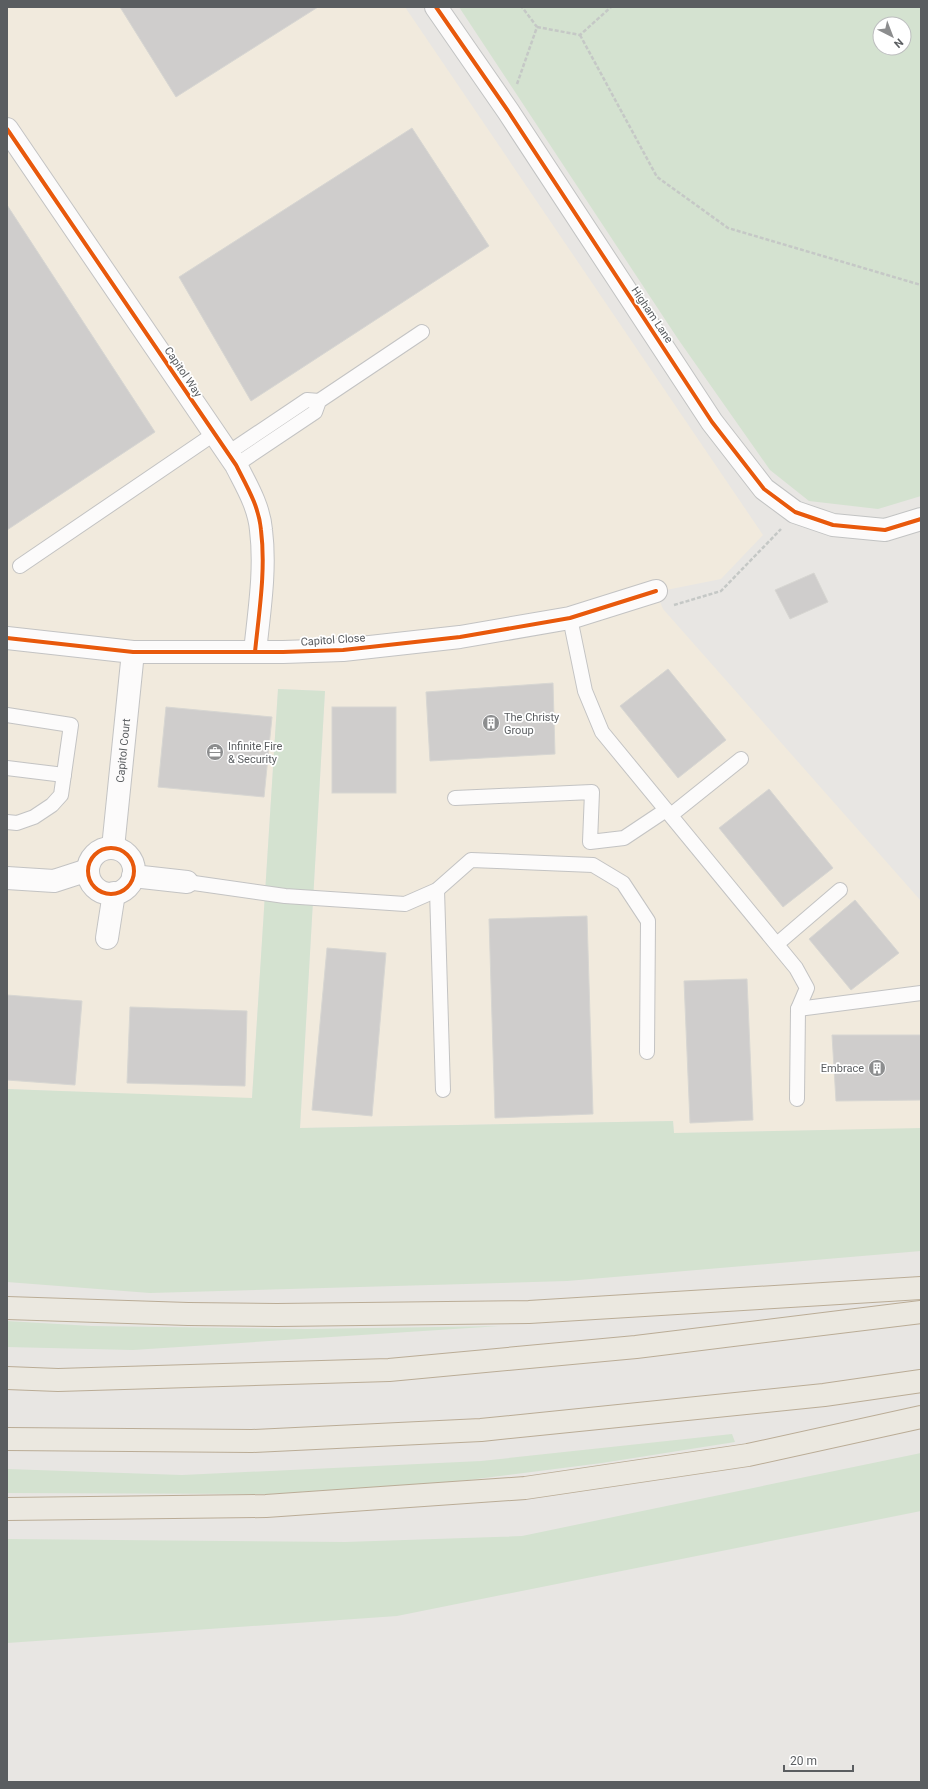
<svg xmlns="http://www.w3.org/2000/svg" width="928" height="1789" viewBox="0 0 928 1789" font-family="Roboto,sans-serif">
  <rect width="100%" height="100%" fill="#e8e6e3"/>
  <path fill="#f1eadd" d="M7,7H405L763,535L721,579L656,592L663,609L921,901V1129L674,1133L673,1121L300,1128L325,691L278,689L252,1099L7,1089Z"/>
  <g fill="#d4e2d0" fill-rule="evenodd">
    <path d="M459,7H921V496L878,509L809,501L770,470L678,339ZM880,24H904V48H880Z"/>
    <path d="M278,689L325,691L300,1128L673,1121L674,1133L921,1128V1251L567,1281L150,1293L7,1282V1089L252,1098Z"/>
    <path d="M7,1321L92,1326L306,1329L500,1326L133,1350L7,1347Z"/>
    <path d="M732,1434L735,1442L602,1463L452,1482L270,1494L7,1493V1469L182,1475L481,1461Z"/>
    <path d="M921,1453V1511L906,1514L397,1616L7,1643V1539L345,1542L522,1536Z"/>
  </g>
  <g fill="#cfcdcc" stroke="#d7d6d2">
    <path d="M120,7H318L176,97Z"/>
    <path d="M412,128L489,246L251,401L179,277Z"/>
    <path d="M7,205L155,432L7,530Z"/>
    <path d="M814,573L828,602L790,619L775,590Z"/>
    <path d="M668,669L726,740L678,778L620,706Z"/>
    <path d="M553,683L555,754L430,761L426,692Z"/>
    <path d="M166,707L272,717L264,797L158,787Z"/>
    <rect x="332" y="707" width="64" height="86"/>
    <path d="M769,789L833,868L783,907L719,828Z"/>
    <path d="M855,900L899,953L851,990L809,939Z"/>
    <path d="M587,916L593,1114L495,1118L489,919Z"/>
    <path d="M327,948L386,953L372,1116L312,1110Z"/>
    <path d="M747,979L753,1120L690,1123L684,981Z"/>
    <path d="M7,995L82,1001L75,1085L7,1080Z"/>
    <path d="M130,1007L247,1011L245,1086L127,1083Z"/>
    <path d="M832,1035H921V1100L836,1101Z"/>
  </g>
  <g fill="none" stroke-linecap="round" stroke-linejoin="round">
    <g stroke="#c3c3c3" stroke-width="16">
      <g id="lane">
        <path d="M228,453L307,400L319,401"/>
        <path d="M236,465L315,412L319,401L422,332"/>
        <path d="M20,566L214,434"/>
        <path d="M570,618L585,691L602,732L796,968L807,988L798,1009L797,1099"/>
        <path d="M7,715L71,725L61,795L52,805L34,817L17,823L7,822"/>
        <path d="M7,768L64,775"/>
        <path d="M455,798L592,792L590,842L624,838L666,810"/>
        <path d="M671,815L741,759"/>
        <path d="M187,882L285,896L405,904L437,890L471,860L593,865L623,883L648,921L647,1052"/>
        <path d="M437,890L443,1090"/>
        <path d="M777,944L840,890"/>
        <path d="M798,1009L921,993"/>
      </g>
    </g>
    <g stroke="#c3c3c3" stroke-width="24">
      <g id="street">
        <path d="M7,129L236,465C246,485 259,506 261,530C266,570 259,612 255,652"/>
        <path d="M7,638L133,652H283L343,650L460,637L570,618L656,591"/>
        <path id="s1" d="M113,848L133,652"/>
        <circle cx="111" cy="871" r="23"/>
        <path d="M133,876L187,882"/>
        <path d="M7,878L54,881L88,870"/>
        <path d="M107,938L114,893"/>
      </g>
    </g>
    <g stroke="#c2c3c3" stroke-width="24">
      <path id="secondary" d="M436,7L508,111L712,422L764,489L795,512L833,525L885,530L921,519"/>
    </g>
    <g stroke="#baac96" stroke-width="24">
      <g id="highway">
        <path d="M7,1308L188,1314L277,1315L529,1312L921,1288"/>
        <path d="M7,1378L58,1380L389,1370L636,1347L921,1312"/>
        <path d="M7,1439L252,1441L481,1430L824,1395L921,1381"/>
        <path d="M7,1509L266,1506L525,1488L748,1455L921,1417"/>
      </g>
    </g>
    <g stroke="#c5c8c6" stroke-width="2.5" stroke-dasharray="4 2" stroke-linecap="butt">
      <path d="M537,27L580,35L611,7"/>
      <path d="M580,35L657,177L728,228L921,285"/>
      <path d="M517,84L537,27L522,7"/>
      <path d="M674,605L721,591L781,529"/>
    </g>
    <use href="#lane" stroke="#fcfbfb" stroke-width="14"/>
    <use href="#street" stroke="#fcfbfb" stroke-width="22"/>
    <use href="#secondary" stroke="#fcfbfb" stroke-width="22"/>
    <use href="#highway" stroke="#ebe8e0" stroke-width="22"/>
    <g stroke="#fff" stroke-width="6">
      <g id="cycleway">
        <path d="M436,7L508,111L712,422L764,489L795,512L833,525L885,530L921,519"/>
        <path d="M7,129L236,465C246,485 259,506 261,530C266,570 259,612 255,652"/>
        <path d="M7,638L133,652H283L343,650L460,637L570,618L656,591"/>
        <circle cx="111" cy="871" r="23"/>
      </g>
    </g>
    <use href="#cycleway" stroke="#e8590c" stroke-width="4"/>
  </g>
  <defs>
    <g id="building-disc" transform="scale(0.9)"><circle r="9.5" fill="#8c8d8e" stroke="#fff"/><path d="M-4-6H4V6H1V3H-1V6H-4ZM-2.5-4.3h1.7v1.8h-1.7ZM.8-4.3h1.7v1.8H.8ZM-2.5-1h1.7V.8h-1.7ZM.8-1h1.7V.8H.8Z" fill="#fff"/></g>
    <g id="office-disc" transform="scale(0.9)"><circle r="9.5" fill="#8c8d8e" stroke="#fff"/><path d="M-6-3h4V-5.5h4V-3h4V5H-6ZM-1-4.5V-3h2v-1.5ZM-6 0V1H6V0Z" fill="#fff"/></g>
  </defs>
  <g fill-rule="evenodd">
    <use href="#building-disc" x="491" y="723"/>
    <use href="#office-disc" x="215" y="752"/>
    <use href="#building-disc" x="877" y="1068"/>
  </g>
  <g text-anchor="middle" dominant-baseline="central" stroke-width="3.5" stroke-linejoin="round" paint-order="stroke">
    <g font-size="11" fill="#5a5d60" stroke="#fff">
      <text transform="translate(652 315) rotate(56)">Higham Lane</text>
      <text transform="translate(183 372) rotate(56)">Capitol Way</text>
      <text transform="translate(333 640) rotate(-4)">Capitol Close</text>
      <text stroke="none"><textPath href="#s1" startOffset="98">Capitol Court</textPath></text>
    </g>
    <g font-size="11" fill="#5a5d60" stroke="#fff" text-anchor="start">
      <text x="504" y="717">The Christy<tspan x="504" dy="13">Group</tspan></text>
      <text x="228" y="746">Infinite Fire<tspan x="228" dy="13">&amp; Security</tspan></text>
      <text x="864" y="1068" text-anchor="end">Embrace</text>
    </g>
  </g>
  <rect width="928" height="1789" fill="none" stroke="#5a5d60" stroke-width="16"/>
  <g transform="translate(892 36) rotate(138)"><circle r="19" fill="#ffffff" stroke="#bdbebf"/>
  <path d="M0-3L7 15L0 10L-7 15Z" fill="#8c8d8e"/>
  <text y="-6" font-size="11" font-weight="bold" text-anchor="middle" fill="#5a5d60">N</text>
  </g>
  <path d="M784 1765v6h69v-6" fill="none" stroke="#5a5d60" stroke-width="2"/>
  <text x="790" y="1765" font-size="12" fill="#5a5d60" stroke="#ffffff" stroke-width="3" paint-order="stroke">20 m</text>
</svg>
